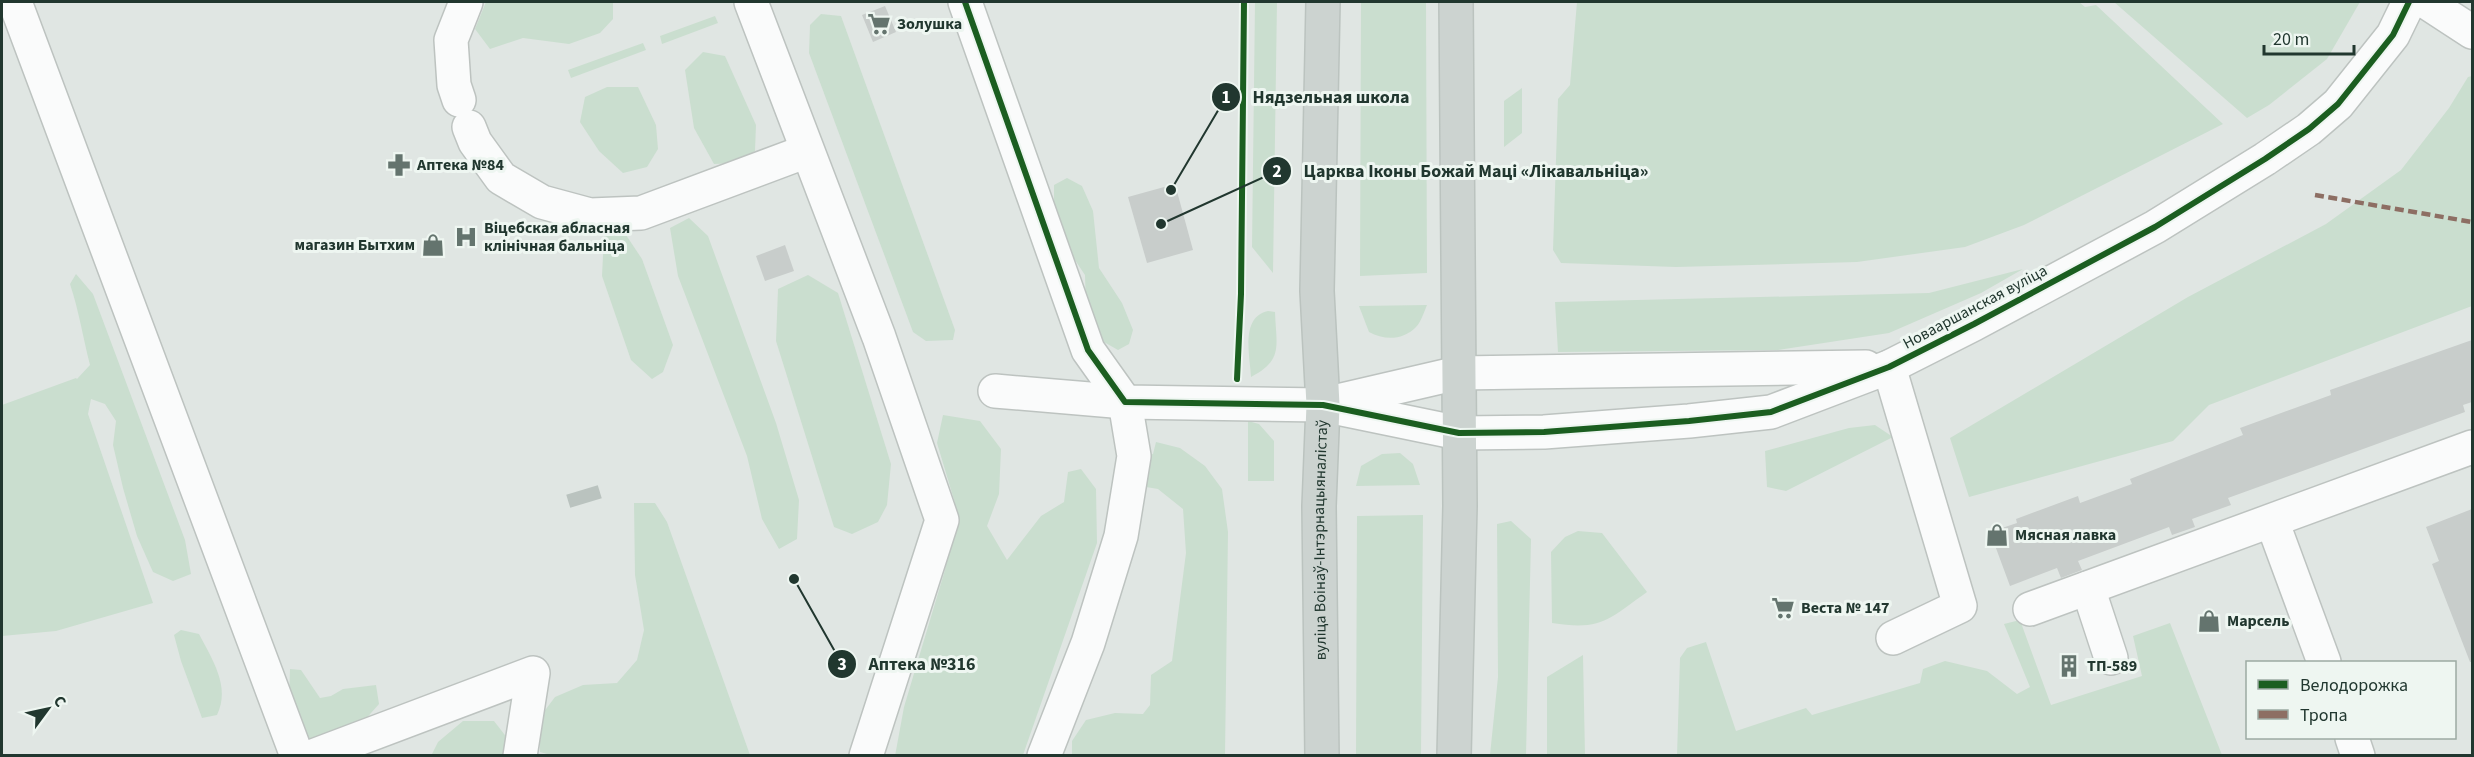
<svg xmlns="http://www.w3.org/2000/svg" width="2474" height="757" viewBox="0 0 2474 757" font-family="'Source Sans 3',sans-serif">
  <rect width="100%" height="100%" fill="#e0e6e3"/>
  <g fill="#cadecf">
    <path d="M486,2H613V19L600,33L569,44L523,38L490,49L475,29Z"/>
    <path d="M1255,2H1277L1273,273L1252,247Z"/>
    <path d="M1361,2H1426L1427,273L1360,276Z"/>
    <path d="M1577,2H2079L2085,7L2096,5L2223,124L2024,225L1965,247L1857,262L1676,267L1561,263L1553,250L1558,99L1570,85Z"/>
    <path d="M2114,2H2360L2327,59L2269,105L2247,118Z"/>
    <path d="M821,14L841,16L955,330L953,340L926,341L913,332L809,53L810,25Z"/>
    <path d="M715,16L718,23L662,44L660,36Z"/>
    <path d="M643,43L646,50L571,78L568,70Z"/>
    <path d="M703,52L725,56L756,125L755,151L736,163L714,164L694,128L685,70Z"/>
    <path d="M2472,76V306L2209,405L2173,441L1969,497L1950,438L2188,297L2326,224L2401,170L2449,108L2468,77Z"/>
    <path d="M607,87H638L656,125L658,149L647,167L623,173L599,151L580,122L585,97Z"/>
    <path d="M1522,88V133L1504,147V101Z"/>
    <path d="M1067,178L1082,186L1093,211L1099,268L1122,303L1133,330L1129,344L1118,350L1104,342L1086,310L1085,275L1067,248L1054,215V185Z"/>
    <path d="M689,218L708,236L776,423L799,500L797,539L779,549L762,519L747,456L678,276L670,228Z"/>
    <path d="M622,229L642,259L673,345L663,372L652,379L631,360L602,276L604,236Z"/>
    <path d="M2023,269L1981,293L1889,333L1778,350L1558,352L1555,302L1929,293Z"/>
    <path d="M76,274L93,294L185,540L191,574L173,581L153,572L137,536L123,488L113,445L116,421L105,404L91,399L88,414L153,603L56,631L2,636V405L76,378L77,379L90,365C83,338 79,311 70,284Z"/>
    <path d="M808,275L838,293L891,464L887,505L878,522L852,534L834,527L776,341L778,289Z"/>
    <path d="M1427,305C1424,312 1421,322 1416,327C1402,341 1384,340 1369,332L1359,306Z"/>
    <path d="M1268,311L1275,312C1276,345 1284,360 1251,377C1250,356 1240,317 1268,311Z"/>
    <path d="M943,415L980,421L1001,449L999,494L987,526L1007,560L1041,516L1064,502L1068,472L1081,469L1096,489L1097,543L1023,755L895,756L904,707L945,570L955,503L937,443Z"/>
    <path d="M1248,421L1259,424L1274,441V481H1248Z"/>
    <path d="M1875,425L1893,437L1786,491L1767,487L1765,451L1849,428Z"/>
    <path d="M1156,442L1180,448L1205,466L1222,489L1228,532L1225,755H1072V741L1086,720L1115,713L1143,714L1150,705L1151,675L1172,661L1186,553L1183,509L1158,489L1146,487L1148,455L1153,454Z"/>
    <path d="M1400,453L1413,464L1420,485L1356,486L1361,466L1382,454Z"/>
    <path d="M634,503H655L667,522L750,755L554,756L540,752V717L555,697L583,685L617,683L637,660L644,630L635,575Z"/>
    <path d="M1423,515L1421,755H1356L1357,516Z"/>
    <path d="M1511,521L1531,539L1526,755H1490L1498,677L1497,524Z"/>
    <path d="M1578,531L1602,533L1647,592C1609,619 1602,631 1552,623L1551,552L1565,537Z"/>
    <path d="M2020,620L2051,705L2142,676L2133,636L2170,623L2222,755L1677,756L1680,658L1687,648L1706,642L1736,731L1806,708L1812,715L1920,683L1923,669L1945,661L1987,671L2017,694L2030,687L2004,624Z"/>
    <path d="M181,630L199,634C212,659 231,687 217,715L202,718L181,661L174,635Z"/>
    <path d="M1583,655L1585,755H1547V677Z"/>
    <path d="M290,669L301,670L320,698L331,696L343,689L376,685L379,704L363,722L314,756L289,701Z"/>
    <path d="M463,721H494L508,739L516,756H431L438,742Z"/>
  </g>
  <g fill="#c8cdcb">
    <path d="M885,6L896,32L873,42L862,15Z"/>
    <path d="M1175,184L1193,250L1147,263L1128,197Z"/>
    <path d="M785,245L794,271L765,281L756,256Z"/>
    <path d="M2472,340V402L2463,405L2465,412L2228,498L2231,505L2192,519L2195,527L2172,535L2169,527L2078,561L2082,570L2061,578L2057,568L2010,586L1990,532L2017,523L2016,519L2078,496L2080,503L2132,484L2130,479L2243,435L2240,428L2331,395L2330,390Z"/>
    <path d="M2472,509V662H2470L2432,564L2439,561L2426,527Z"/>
  </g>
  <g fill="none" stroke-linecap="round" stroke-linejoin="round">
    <path stroke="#bac3bf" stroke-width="33" stroke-dasharray="33 16" stroke-linecap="butt" d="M582,490L586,503"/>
    <g stroke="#bdc3c0" stroke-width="36">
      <g id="minor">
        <path d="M15,2L297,756"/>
        <path d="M751,2L879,337L942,520L866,756"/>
        <path d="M965,2L1088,350L1125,402L1134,456L1121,536L1088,643L1044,756"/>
        <path d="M2426,2L2472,32"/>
        <path d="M459,100L454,85L451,40L466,2"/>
        <path d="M469,127L475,142L501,178L542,202L590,215L641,213L807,151"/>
        <path d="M1889,367L1960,606L1893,638"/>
        <path d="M995,391L1125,402L1323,405L1459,433L1544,432L1689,421L1771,412L1889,367L1974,324L2155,227L2265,159L2309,129L2338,104L2393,35L2409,2"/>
        <path d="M1333,402L1458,373L1866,367"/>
        <path d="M2272,521L2324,662"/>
        <path d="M2088,588L2111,658"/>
        <path d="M2030,609L2472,447"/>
        <path d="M2352,738L2358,756"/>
        <path d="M313,756L533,673L520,756"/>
      </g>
    </g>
    <g stroke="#bbc3bf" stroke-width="36">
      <g id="major">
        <path id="s1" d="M1322,756L1319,506L1323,405L1317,291L1323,2"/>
        <path d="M1454,756L1460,506L1456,2"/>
      </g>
    </g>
    <use href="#minor" stroke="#fafbfb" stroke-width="33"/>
    <use href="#major" stroke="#ccd3d0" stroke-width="33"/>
    <path stroke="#8d6e63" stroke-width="4.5" stroke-dasharray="9 4.5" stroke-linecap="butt" d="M2315,195L2472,222"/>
    <g stroke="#eef6f1" stroke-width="10">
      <g id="cycleway">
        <path d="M965,2L1088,350L1125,402L1323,405L1459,433L1544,432L1689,421L1771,412L1889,367L1974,324L2155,227L2265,159L2309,129L2338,104L2393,35L2409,2"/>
        <path d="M1237,379L1241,294L1244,2"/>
      </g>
    </g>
    <use href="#cycleway" stroke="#1b5e20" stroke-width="6"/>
  </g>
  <defs>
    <g id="supermarket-bare" transform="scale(1.8)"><path d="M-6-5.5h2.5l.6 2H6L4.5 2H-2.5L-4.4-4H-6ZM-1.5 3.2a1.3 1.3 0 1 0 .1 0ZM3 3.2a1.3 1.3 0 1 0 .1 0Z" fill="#64746e" stroke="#eef6f1" stroke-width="2.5" paint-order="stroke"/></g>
    <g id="pharmacy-bare" transform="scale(1.8)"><path d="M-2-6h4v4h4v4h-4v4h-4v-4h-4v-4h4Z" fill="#64746e" stroke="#eef6f1" stroke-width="2.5" paint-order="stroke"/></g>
    <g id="hospital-bare" transform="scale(1.8)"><path d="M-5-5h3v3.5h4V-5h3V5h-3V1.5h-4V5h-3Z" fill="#64746e" stroke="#eef6f1" stroke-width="2.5" paint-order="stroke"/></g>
    <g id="shop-bare" transform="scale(1.8)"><path d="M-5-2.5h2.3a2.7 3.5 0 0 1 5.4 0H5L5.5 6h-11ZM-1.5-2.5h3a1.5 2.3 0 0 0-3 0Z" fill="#64746e" stroke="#eef6f1" stroke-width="2.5" paint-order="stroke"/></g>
    <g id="building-bare" transform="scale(1.8)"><path d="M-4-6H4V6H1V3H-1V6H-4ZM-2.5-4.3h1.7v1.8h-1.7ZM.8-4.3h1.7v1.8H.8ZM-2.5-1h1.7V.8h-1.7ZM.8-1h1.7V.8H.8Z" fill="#64746e" stroke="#eef6f1" stroke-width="2.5" paint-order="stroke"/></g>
  </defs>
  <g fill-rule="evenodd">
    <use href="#supermarket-bare" x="879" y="24"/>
    <use href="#pharmacy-bare" x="399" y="165"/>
    <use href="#hospital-bare" x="466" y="237"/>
    <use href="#shop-bare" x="433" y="245"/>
    <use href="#shop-bare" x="1997" y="535"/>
    <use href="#supermarket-bare" x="1783" y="608"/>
    <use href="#shop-bare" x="2209" y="621"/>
    <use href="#building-bare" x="2069" y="666"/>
  </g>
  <g text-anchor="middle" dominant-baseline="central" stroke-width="6" stroke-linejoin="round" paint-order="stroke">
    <g font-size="16" font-weight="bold" fill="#21372f" stroke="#eef6f1" text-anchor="start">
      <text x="897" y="24">Золушка</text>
      <text x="417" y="165">Аптека №84</text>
      <text x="484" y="228">Віцебская абласная<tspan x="484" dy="18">клінічная бальніца</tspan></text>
      <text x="415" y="245" text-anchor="end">магазин Бытхим</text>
      <text x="2015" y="535">Мясная лавка</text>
      <text x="1801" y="608">Веста № 147</text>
      <text x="2227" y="621">Марсель</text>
      <text x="2087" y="666">ТП-589</text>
    </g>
    <g font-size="16" fill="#21372f" stroke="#eef6f1">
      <text transform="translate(1975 307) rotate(-28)">Новааршанская вуліца</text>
      <text stroke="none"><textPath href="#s1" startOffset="216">вуліца Воінаў-Інтэрнацыяналістаў</textPath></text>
    </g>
  </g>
  <path fill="none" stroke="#21372f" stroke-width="2" d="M1171 190L1226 97M1161 224L1277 171M794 579L842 664"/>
  <g fill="#21372f" stroke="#eef6f1" stroke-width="2">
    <circle cx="1171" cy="190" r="6"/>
    <circle cx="1161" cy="224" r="6"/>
    <circle cx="794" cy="579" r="6"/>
    <circle cx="1226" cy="97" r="15"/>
    <circle cx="1277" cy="171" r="15"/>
    <circle cx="842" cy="664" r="15"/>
  </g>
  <g font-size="18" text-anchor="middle" font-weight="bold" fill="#fff">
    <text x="1226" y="103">1</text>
    <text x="1277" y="177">2</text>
    <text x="842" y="670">3</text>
  </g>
  <g font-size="18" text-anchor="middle" font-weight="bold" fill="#21372f" stroke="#eef6f1" stroke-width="6" stroke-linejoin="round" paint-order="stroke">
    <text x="1331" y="103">Нядзельная школа</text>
    <text x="1476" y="177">Царква Іконы Божай Маці «Лікавальніца»</text>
    <text x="922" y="670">Аптека №316</text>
  </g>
  <rect width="2474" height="757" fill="none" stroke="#21372f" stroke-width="6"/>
  <rect x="2246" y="661" width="210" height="78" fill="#eef6f1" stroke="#9caaa3" stroke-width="1.5"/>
  <rect x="2258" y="680" width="30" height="9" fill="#1b5e20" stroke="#9caaa3" stroke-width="1.5"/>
  <text x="2300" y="691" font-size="18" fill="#21372f">Велодорожка</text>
  <rect x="2258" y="710" width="30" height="9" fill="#8d6e63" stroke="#9caaa3" stroke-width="1.5"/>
  <text x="2300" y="721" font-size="18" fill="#21372f">Тропа</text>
  <g transform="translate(48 709) rotate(57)" stroke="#eef6f1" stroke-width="4.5" paint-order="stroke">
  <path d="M0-4.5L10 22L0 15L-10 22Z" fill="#21372f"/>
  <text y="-9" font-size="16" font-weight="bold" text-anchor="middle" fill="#21372f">С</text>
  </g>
  <path d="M2264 45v9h90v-9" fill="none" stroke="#21372f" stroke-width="3"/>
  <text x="2273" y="45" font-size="18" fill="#21372f" stroke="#eef6f1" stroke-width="4.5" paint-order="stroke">20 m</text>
</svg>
